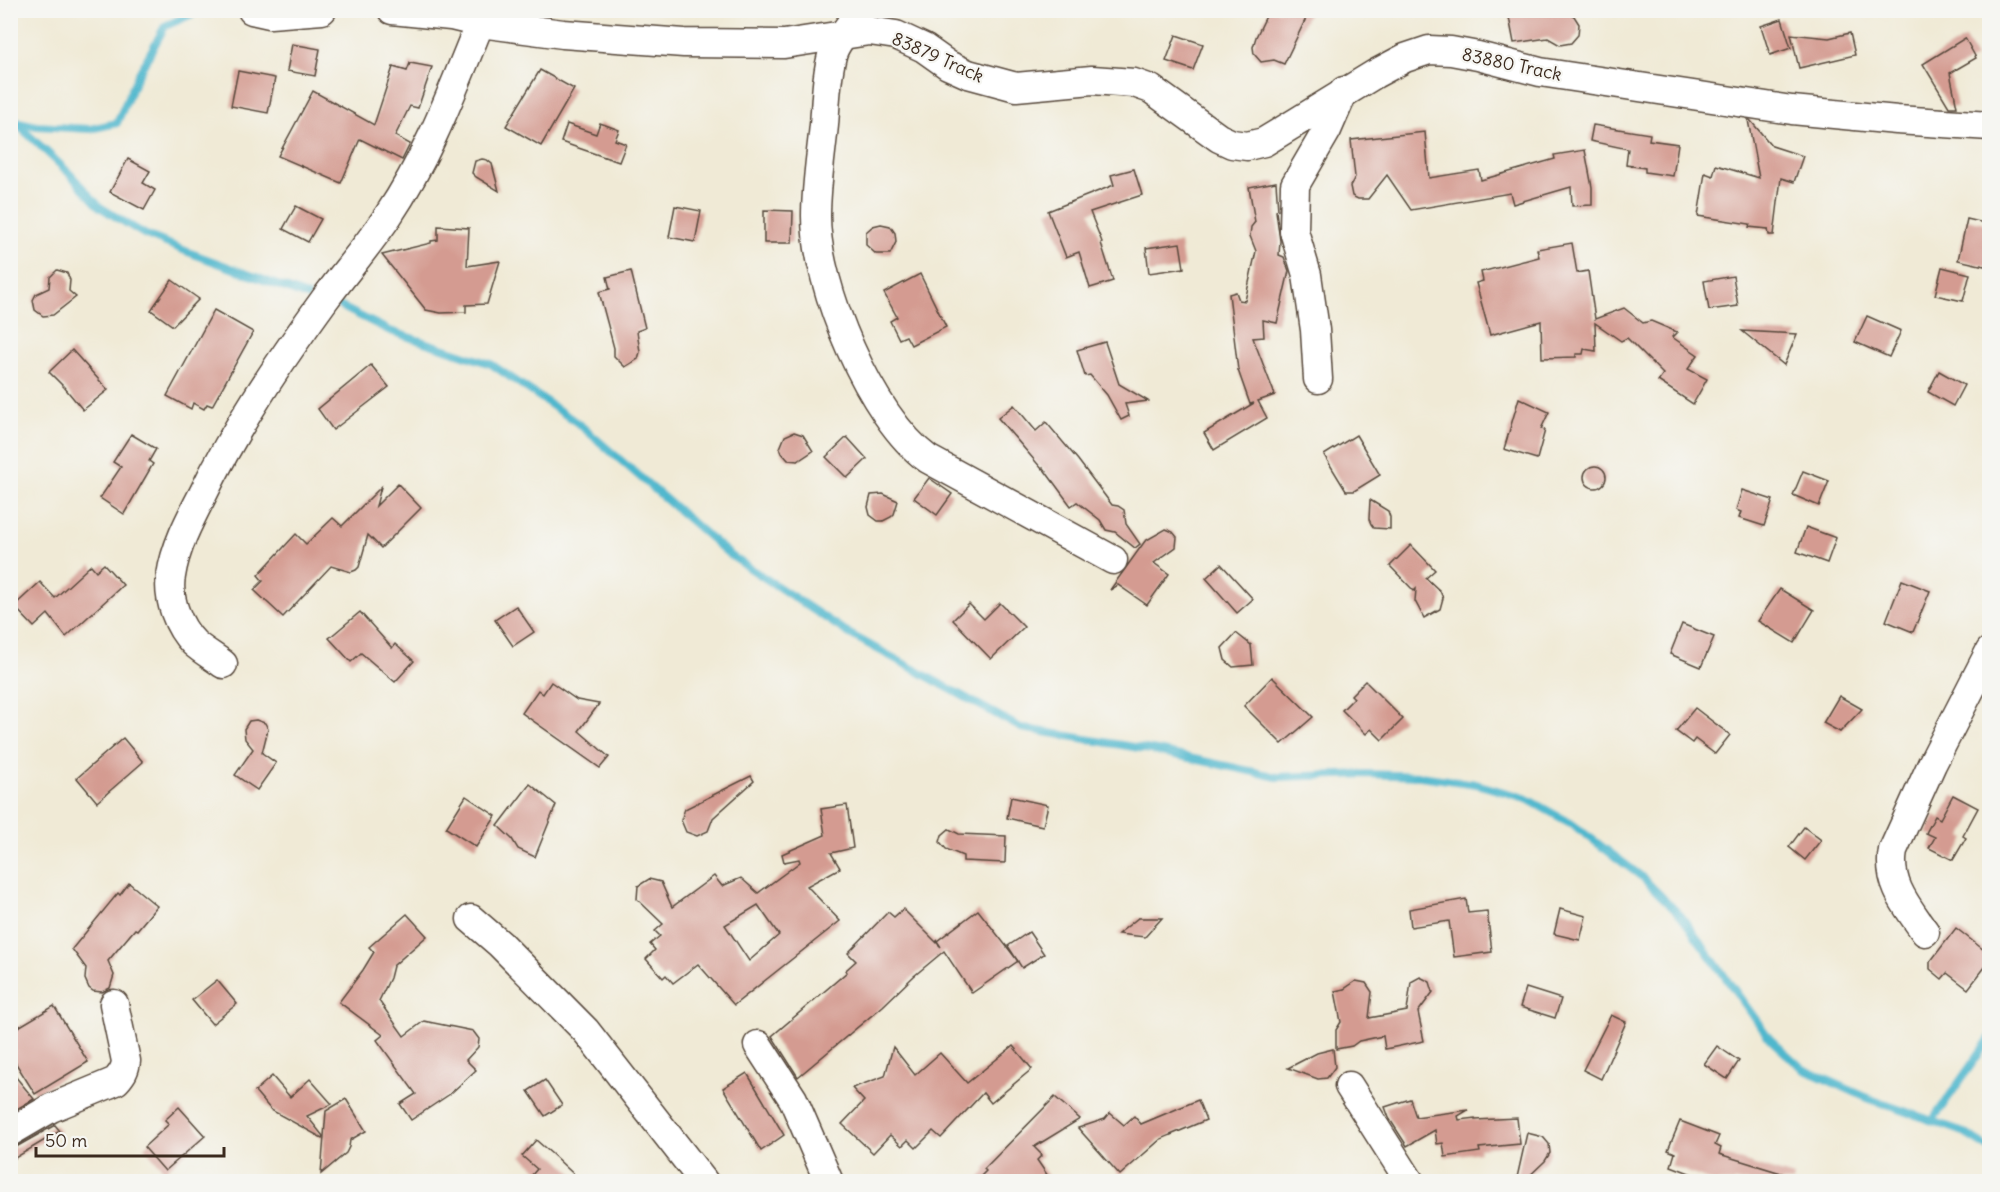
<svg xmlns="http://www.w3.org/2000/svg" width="2000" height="1192" viewBox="0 0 2000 1192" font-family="Delius,sans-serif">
  <rect width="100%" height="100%" fill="#f6f6f2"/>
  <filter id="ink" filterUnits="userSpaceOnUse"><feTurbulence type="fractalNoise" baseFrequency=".0167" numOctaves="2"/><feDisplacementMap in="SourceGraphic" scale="12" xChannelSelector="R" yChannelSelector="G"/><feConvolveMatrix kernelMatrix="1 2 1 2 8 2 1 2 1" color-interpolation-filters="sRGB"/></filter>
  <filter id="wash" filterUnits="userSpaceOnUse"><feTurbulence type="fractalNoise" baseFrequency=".008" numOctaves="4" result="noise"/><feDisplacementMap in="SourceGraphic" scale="24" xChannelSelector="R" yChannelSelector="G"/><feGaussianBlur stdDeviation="1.35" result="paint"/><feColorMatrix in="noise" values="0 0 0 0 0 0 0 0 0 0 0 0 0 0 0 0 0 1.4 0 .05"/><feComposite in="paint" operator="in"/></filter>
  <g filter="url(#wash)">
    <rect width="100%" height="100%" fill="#f0ead6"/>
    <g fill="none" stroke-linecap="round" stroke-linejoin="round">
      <g stroke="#4fb7cd" stroke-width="8">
        <path d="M14,121L70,174L100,207L144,234L188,252L307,296"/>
        <path d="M14,121L37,126L90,129L117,123L137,77L165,26L201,10"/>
        <path d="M340,306L390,331L491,364L579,424L730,555L848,633L1021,728L1157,751L1277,777L1367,774L1420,776L1476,784L1525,798L1572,824L1642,877L1681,916L1770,1039L1803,1069L1870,1099L1961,1131L1990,1149"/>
        <path d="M1932,1121L1990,1038"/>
      </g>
    </g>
    <g id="blocks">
      <g fill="#d49b91" fill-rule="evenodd">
        <path d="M1269,10H1310L1284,64L1274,60L1261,62L1254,54L1253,47L1256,37Z"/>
        <path d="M1567,12L1574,16L1579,24L1578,35L1571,43L1560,45L1548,38L1514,43L1509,17L1535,13Z"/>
        <path d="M1782,19L1791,48L1770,55L1761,26Z"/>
        <path d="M1850,33L1855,55L1799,68L1791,34L1829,38Z"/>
        <path d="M1176,35L1203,44L1193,70L1166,61Z"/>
        <path d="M1965,38L1976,58L1950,73L1957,107H1949L1923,64Z"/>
        <path d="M292,44L320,49L315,76L287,71Z"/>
        <path d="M410,63L432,67L418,108L410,106L395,136L410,144L402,160L360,139L341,183L278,156L313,91L374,125L393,67L407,71Z"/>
        <path d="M540,70L574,89L541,146L506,126Z"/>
        <path d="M238,71L275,78L268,113L231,106Z"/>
        <path d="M1748,120H1750L1772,146L1803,156L1794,182L1781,178L1774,235H1769L1768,229L1749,227L1750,224L1698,216L1705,173L1713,176L1716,165L1759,178Z"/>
        <path d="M600,123L619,130L615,140L626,144L619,162L561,142L567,124L596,134Z"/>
        <path d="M1593,125L1650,134L1649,140L1678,144L1673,176L1645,172V168L1626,165L1628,149L1590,141Z"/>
        <path d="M1425,132L1429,178L1479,170L1481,180L1555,159L1554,155L1585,150L1592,187V205L1572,206L1571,187L1513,204L1510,193L1411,210L1387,175L1368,199H1358L1352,196L1350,186L1355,177L1351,140Z"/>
        <path d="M128,159L150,171L143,183L155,190L144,210L110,192Z"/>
        <path d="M482,159L487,160L492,164L499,191L476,177L472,173L475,161Z"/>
        <path d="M1134,169L1142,195L1090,212L1102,242L1101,243L1113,281L1090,288L1079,252L1066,257L1048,211L1114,185L1111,175Z"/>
        <path d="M1276,182L1278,210L1276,211L1280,241L1279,255L1284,257L1289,271L1277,323L1263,320L1264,337L1253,338L1275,395L1258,401L1267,418L1214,450L1204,433L1254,403L1250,404L1238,370L1229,294L1236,292L1239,300L1245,301L1256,251L1250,236L1251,227L1255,222L1249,187Z"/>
        <path d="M296,206L321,219L308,242L283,229Z"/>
        <path d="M675,206L701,211L695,242L669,237Z"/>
        <path d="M764,210L793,211L792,243H764Z"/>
        <path d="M1967,219L1989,224V267L1958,260Z"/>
        <path d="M881,224L890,226L895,233L896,242L890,254H876L866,245V232L873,226Z"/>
        <path d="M438,226L469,228L467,266L500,261L487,304L466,305V312L441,313L426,310L382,255L431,243V241L438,240Z"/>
        <path d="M1180,243L1184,268L1149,273L1146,248Z"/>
        <path d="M1572,243L1577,273L1588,271L1595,319L1624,308L1643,323L1651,321L1677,332L1672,337L1698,355L1688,369L1707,379L1693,404L1658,381L1663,374L1627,338L1621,341L1595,323L1596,351L1584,349L1583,354H1576V357L1542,358L1541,321L1490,335L1476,283L1483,281L1481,272L1539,257L1537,249Z"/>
        <path d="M1942,267L1970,274L1963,301L1935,295Z"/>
        <path d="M57,270L67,273L70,280L69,291L76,297L53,315L43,316L35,310L33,300L36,294L49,288L50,277Z"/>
        <path d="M631,271L645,328L637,331L640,352L638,359L625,367L614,356V348L599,292L610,289L607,277Z"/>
        <path d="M920,274L946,327L911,345L906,336L899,339L890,321L897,317L884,293Z"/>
        <path d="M1733,276L1738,306L1709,310L1704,281Z"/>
        <path d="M172,280L199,299L173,326L151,310Z"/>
        <path d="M214,310L253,332L212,406L207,404L204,409L193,403L191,409L167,396Z"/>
        <path d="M1867,316L1901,331L1889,357L1855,342Z"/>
        <path d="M1742,331L1797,334L1784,365Z"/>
        <path d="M1105,342L1119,384L1148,401L1125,404L1129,416L1121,420L1107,395L1090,375L1085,376L1077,350Z"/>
        <path d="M72,350L108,390L83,410L64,387L49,372Z"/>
        <path d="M371,365L389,387L333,430L318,409Z"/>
        <path d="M1939,371L1964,385L1953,406L1928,392Z"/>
        <path d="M1519,398L1549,412L1541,429L1545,430L1537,459L1504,449Z"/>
        <path d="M1014,405L1036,431L1046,422L1078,460L1112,505L1118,506L1124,510L1126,524L1140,544L1135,548L1115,532L1106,530L1100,520L1077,502L1071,506L1043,468L1042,469L998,418Z"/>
        <path d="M794,432L803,435L813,451L798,461L788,460L782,453L780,448L785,436Z"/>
        <path d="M131,434L156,449L149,461L153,464L124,514L100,498L121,467L113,462Z"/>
        <path d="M1356,435L1380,475L1354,491H1346L1324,455Z"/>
        <path d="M847,437L867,459L847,478L826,457Z"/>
        <circle cx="1595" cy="477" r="11"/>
        <path d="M1803,471L1829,481L1819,506L1793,495Z"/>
        <path d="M929,478L952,494L937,515L914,498Z"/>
        <path d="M398,484L421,508L381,548L368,535L359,567L356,570L351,572L331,566L283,617L254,590L263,581L258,575L296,534L306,544L333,518L342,526L381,487L376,506Z"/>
        <path d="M1742,490L1773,500L1764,526L1739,518L1741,512L1736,510Z"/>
        <path d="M883,494L898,501L894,514L891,517L883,521H878L870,515L868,507L871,495Z"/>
        <path d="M1370,500L1388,511L1390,517V529L1374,528L1371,524L1369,519Z"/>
        <path d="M1806,527L1836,538L1827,563L1797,552Z"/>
        <path d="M1166,529L1173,532L1177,537L1176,547L1154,563L1169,574L1147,605L1118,585L1110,590L1145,541Z"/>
        <path d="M1411,545L1435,570L1426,578L1440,591L1443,598L1440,609L1424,618L1415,601L1416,589L1414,591L1390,566Z"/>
        <path d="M104,564L123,585L66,637L48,614L34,627L14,606L40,582L55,598L91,565L96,571Z"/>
        <path d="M1221,564L1253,599L1237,613L1206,578Z"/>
        <path d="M1902,580L1930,591L1913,632L1886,621Z"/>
        <path d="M1780,589L1814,610L1794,643L1758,621Z"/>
        <path d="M1000,603L1024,627L991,659L953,620L969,604L984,619Z"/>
        <path d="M516,606L534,632L513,646L495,620Z"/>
        <path d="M360,612L392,648L395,644L414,661L395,682L361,653L351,662L329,638Z"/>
        <path d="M1682,624L1714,637L1701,667L1670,654Z"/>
        <path d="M1236,633L1251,645L1253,665L1233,667L1225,660L1222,648Z"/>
        <path d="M1272,677L1313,717L1282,744L1244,706Z"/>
        <path d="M1365,681L1403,719L1382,740L1371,729L1366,734L1342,710L1354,698L1351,695Z"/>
        <path d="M551,682L577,700L599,704L579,731L609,757L600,768L522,713L538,690L543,694Z"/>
        <path d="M1839,696L1862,709L1840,732L1823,723Z"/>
        <path d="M1695,708L1730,735L1715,754L1695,739L1692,743L1676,731Z"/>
        <path d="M256,720L265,723L268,729L262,753L276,763L257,790L235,775L253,749L245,739L244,729L249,721Z"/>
        <path d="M123,738L143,762L97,802L77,778Z"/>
        <path d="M751,776L754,781L713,818L708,831L697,836L686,832L681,820L685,809Z"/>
        <path d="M530,784L556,805L535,857L518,849L512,839L498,826Z"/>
        <path d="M1953,795L1978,808L1963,836L1966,838L1953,860L1929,848L1935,837L1926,833L1935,816L1940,819Z"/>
        <path d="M466,796L496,816L476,847L446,828Z"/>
        <path d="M1011,797L1048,805L1043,826L1007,818Z"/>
        <path d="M847,805L853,848L831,853L840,868L807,886L840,921L734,1005L698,964L673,983L666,975L663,978L646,959L655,950L650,944L660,936L655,931L663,924L637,899L638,886L649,879L661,882L672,907L714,876L722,886L741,878L758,893L800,862L799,859L784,862L782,854L825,835L821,809ZM758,905L779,935L749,961L725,925Z"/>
        <path d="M1804,827L1821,840L1805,860L1789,847Z"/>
        <path d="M949,829L959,834L1006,836L1005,863L963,861V856L946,849L940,842L942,835Z"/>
        <path d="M129,883L157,906L137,930L135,929L108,961L114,975L110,988L102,992L93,991L89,988L85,979L86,968L72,949L118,893L120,895Z"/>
        <path d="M1466,899L1468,913L1487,911L1492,952L1454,957L1449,921L1411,927L1409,909Z"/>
        <path d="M903,909L941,947L937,941L978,910L1018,961L972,993L944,951L914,976L883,1006L798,1077L772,1036L847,972L846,970L856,961L848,953L888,912L894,917Z"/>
        <path d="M1560,909L1586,916L1580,940L1554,934Z"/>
        <path d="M407,914L427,936L393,966L390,978L379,1001L404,1036L424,1021L473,1031L479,1039L478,1047L466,1060L476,1070L450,1094L411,1120L400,1104L416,1094L377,1040L383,1035L339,1002L363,970L374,952L369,947Z"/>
        <path d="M1138,918H1162L1145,937L1118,934Z"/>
        <path d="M1956,928L1989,954V962L1968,989L1947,973L1942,979L1930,969V962Z"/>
        <path d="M1029,932L1044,954L1022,968L1008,946Z"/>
        <path d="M1420,977L1430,982L1433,992L1418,1012L1424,1041L1385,1049L1383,1036L1359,1041L1352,1046L1336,1049V1030L1341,1022L1335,991L1344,989L1356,981L1366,983L1372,992L1369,1018L1407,1011L1411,982Z"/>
        <path d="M217,980L237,1004L212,1024L192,1000Z"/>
        <path d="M1526,988L1561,999L1555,1018L1520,1007Z"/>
        <path d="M54,1006L88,1062L35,1094L10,1054V1032Z"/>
        <path d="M1611,1015L1626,1022L1601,1079L1583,1070Z"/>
        <path d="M1013,1046L1032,1069L991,1103L983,1093L941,1138L933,1131L916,1148L908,1140L902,1146L890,1135L873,1153L842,1124L864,1101L852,1088L885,1076L893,1047L915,1075L940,1053L967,1083Z"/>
        <path d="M1717,1046L1739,1061L1727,1079L1704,1064Z"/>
        <path d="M1333,1049L1335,1067L1327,1078L1318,1079L1288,1068L1317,1053Z"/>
        <path d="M10,1070L34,1099L10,1113Z"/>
        <path d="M747,1073L784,1135L761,1151L723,1088Z"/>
        <path d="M272,1076L290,1097L310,1079L332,1104L307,1116L323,1136L322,1138L271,1110L255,1091Z"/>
        <path d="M545,1080L562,1105L545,1116L528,1091Z"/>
        <path d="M1055,1097L1080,1119L1034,1147L1042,1155L1037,1160L1052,1182H975L986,1171L984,1169Z"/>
        <path d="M346,1099L366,1131L350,1140L349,1147L346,1153L321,1174L326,1111Z"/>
        <path d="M1410,1099L1416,1117L1468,1110L1458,1116L1459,1120L1475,1118V1120L1517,1118L1520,1144L1479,1148L1480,1152L1445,1157L1443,1143L1437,1144L1435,1130L1407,1146L1389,1118L1385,1107Z"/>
        <path d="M1198,1100L1206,1120L1161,1139L1120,1175L1078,1128L1105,1119L1110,1113L1124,1125L1134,1116L1141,1124Z"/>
        <path d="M179,1107L205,1136L165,1171L144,1147L169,1124L165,1120Z"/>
        <path d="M1680,1121L1719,1136L1715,1145L1721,1148L1719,1154L1794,1177L1793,1182H1713L1671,1166L1675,1153L1668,1150Z"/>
        <path d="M55,1125L60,1131L10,1161V1148L18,1146Z"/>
        <path d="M1527,1133L1543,1137L1549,1144L1550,1153L1545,1161L1523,1182H1516Z"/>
        <path d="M536,1140L552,1154L582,1182H526L537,1169L522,1156Z"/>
      </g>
    </g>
  </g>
  <g filter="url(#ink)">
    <use href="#blocks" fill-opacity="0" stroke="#56473a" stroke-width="1.5"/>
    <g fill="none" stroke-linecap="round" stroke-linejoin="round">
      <g stroke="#56473a" stroke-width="31">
        <g id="minor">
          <path d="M252,10L270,14L322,10"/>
          <path d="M392,10L451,16L480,23L563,34L684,43L784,44L869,31L883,33L896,35L924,48L948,65L968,74L1016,87L1092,80L1134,83L1151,89L1219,138L1232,144L1247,146L1264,142L1375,74L1405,58L1429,50L1451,51L1478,56L1540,72L1792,110L1897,120L1990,126"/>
          <path d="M861,10C853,22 837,40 833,52C826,75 826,101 824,125C821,155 816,186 816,216C816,287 871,418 928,459L1113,560"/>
          <path d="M1318,379L1315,330L1307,275L1294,231L1295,185L1327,130L1344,91"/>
          <path d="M223,664C214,657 203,651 194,643C178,627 167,598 171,576C175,548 189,521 202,496C235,427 280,361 325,299C346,271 368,245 388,216C428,157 453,89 480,23"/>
          <path d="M471,919L500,944L586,1031L704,1182"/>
          <path d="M1925,932C1907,906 1887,884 1893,850L1932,764L1990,651"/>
          <path d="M758,1045L793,1099L829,1182"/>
          <path d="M1349,1086L1410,1182"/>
          <path d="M10,1132L51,1108L116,1081C122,1074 125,1070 126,1061L114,1004"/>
        </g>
      </g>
      <use href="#minor" stroke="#fff" stroke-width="28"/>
    </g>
  </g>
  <g text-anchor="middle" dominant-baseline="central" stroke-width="4.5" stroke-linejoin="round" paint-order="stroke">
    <g font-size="18" fill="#3b2a1e" stroke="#f6f6f2">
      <text transform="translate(938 57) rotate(24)">83879 Track</text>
      <text transform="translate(1512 64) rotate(12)">83880 Track</text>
    </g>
  </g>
  <rect width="2000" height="1192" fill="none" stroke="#f6f6f2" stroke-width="36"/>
  <path d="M36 1147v9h188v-9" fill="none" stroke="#3b2a1e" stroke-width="3"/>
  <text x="45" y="1147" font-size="18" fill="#3b2a1e" stroke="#f6f6f2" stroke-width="4.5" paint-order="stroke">50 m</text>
</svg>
